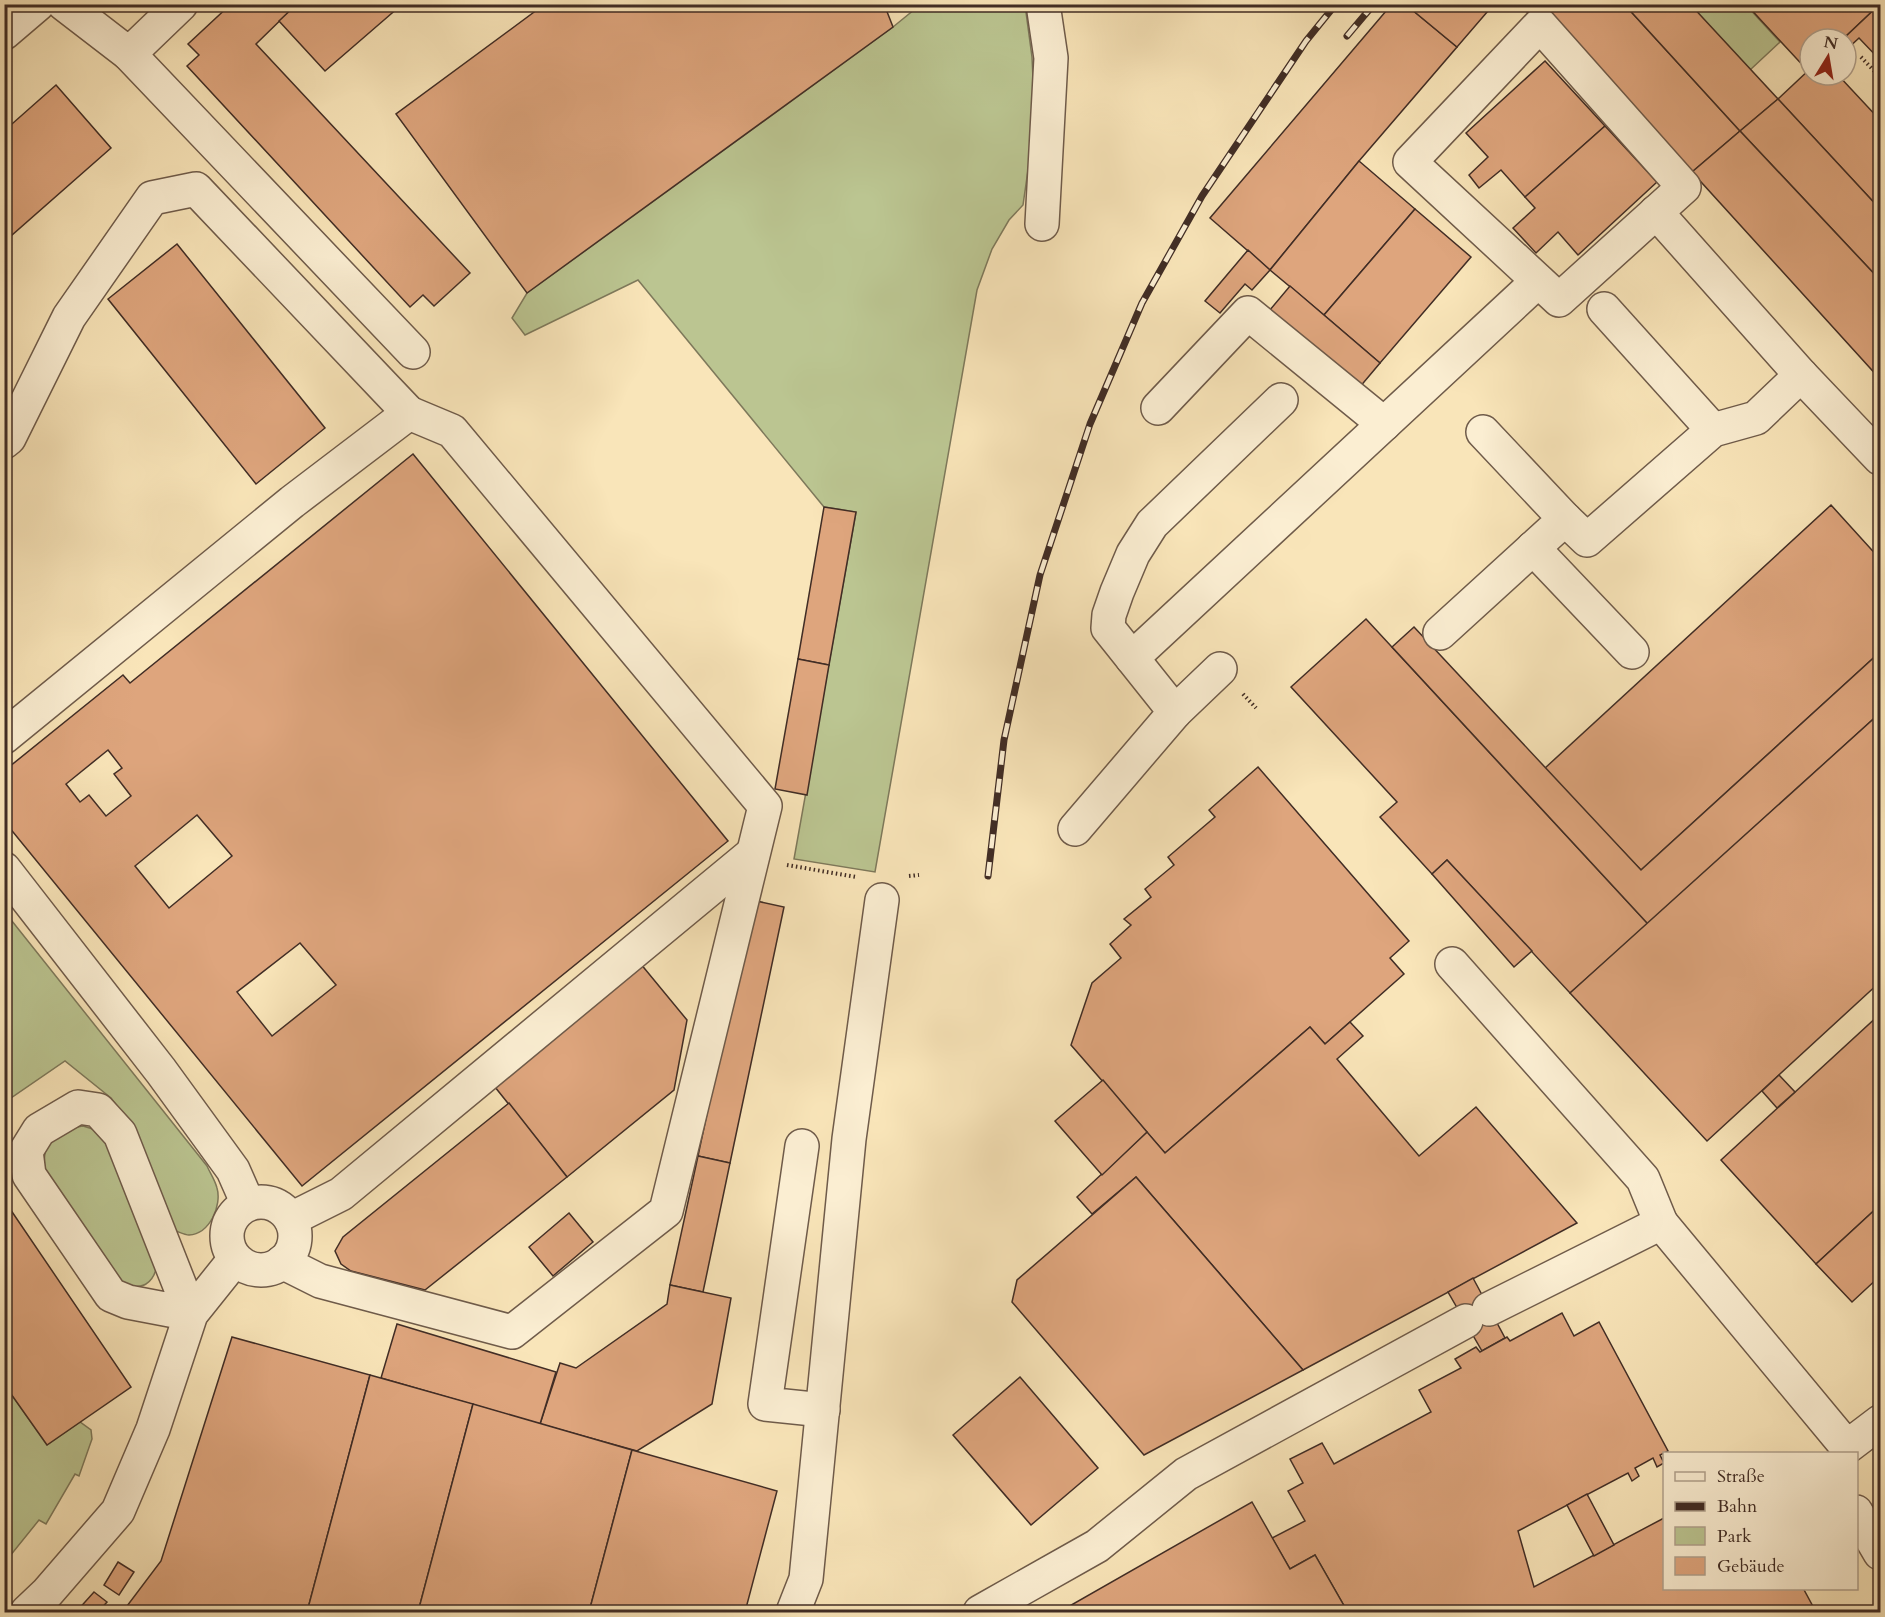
<svg xmlns="http://www.w3.org/2000/svg" width="1885" height="1617" viewBox="0 0 1885 1617" font-family="Cardo,serif">
  <rect width="100%" height="100%" fill="#f9e5b9"/>
  <filter id="stains"><feTurbulence type="fractalNoise" baseFrequency=".00333" numOctaves="4"/><feColorMatrix values="0 0 0 0 .2 0 0 0 0 .09 0 0 0 0 .02 0 0 0 .5 -.17"/></filter>
  <radialGradient id="worn" r=".72"><stop offset=".6" stop-color="#630" stop-opacity="0"/><stop offset="1" stop-color="#630" stop-opacity=".3"/></radialGradient>
  <g fill="#bbc591" stroke="#7e795b" stroke-width="1.5">
    <path d="M920,5H1025L1032,57L1035,121L1023,205L1009,220L992,249L977,290L875,872L794,859L856,512L824,507L638,280L525,335L512,318L527,293L893,27Z"/>
    <path d="M1690,5H1746L1780,42L1750,70Z"/>
    <path d="M4,911L207,1166C210,1173 215,1180 217,1188C222,1205 210,1234 189,1235C185,1235 179,1232 176,1231L137,1133L111,1098L65,1061L5,1102Z"/>
    <path d="M83,1126L96,1130L108,1139L158,1261C154,1286 142,1290 119,1285L47,1181C39,1148 48,1130 83,1126Z"/>
    <path d="M4,1384L47,1445L80,1422L91,1430L92,1439L79,1476L75,1474L46,1524L39,1520L10,1556L5,1559Z"/>
  </g>
  <g fill="#dea57d" stroke="#412d25" stroke-width="1.5" fill-rule="evenodd">
    <path d="M231,4H297L256,44L470,273L434,306L423,295L410,307L187,66L199,55L188,44Z"/>
    <path d="M297,4H396L399,7L325,71L279,21Z"/>
    <path d="M545,4H884L893,27L527,293L396,114Z"/>
    <path d="M1392,4H1405L1457,47L1359,161L1270,270L1210,218Z"/>
    <path d="M1405,4H1494L1457,47Z"/>
    <path d="M1501,4H1529L1528,12Z"/>
    <path d="M1535,4H1624L1740,131L1692,172Z"/>
    <path d="M1624,4H1690L1778,99L1740,131Z"/>
    <path d="M1746,4H1880L1843,39H1810V69L1808,71Z"/>
    <path d="M1880,4V60L1859,38L1846,50V39H1843Z"/>
    <path d="M1545,61L1605,126L1525,197L1501,170L1479,188L1469,175L1488,157L1466,133Z"/>
    <path d="M1810,69V75H1838L1880,120V209L1778,99Z"/>
    <path d="M56,85L111,148L4,242V131Z"/>
    <path d="M1778,99L1880,209V280L1740,131Z"/>
    <path d="M1605,126L1657,182L1578,255L1558,232L1536,253L1513,228L1535,208L1525,197Z"/>
    <path d="M1740,131L1880,280V379L1692,172Z"/>
    <path d="M1359,161L1415,209L1324,315L1270,270Z"/>
    <path d="M1415,209L1471,257L1380,363L1324,315Z"/>
    <path d="M177,244L325,428L256,484L108,299Z"/>
    <path d="M1248,250L1270,270L1252,290L1245,284L1220,313L1205,301Z"/>
    <path d="M1290,286L1380,363L1359,388L1269,311Z"/>
    <path d="M413,454L728,841L302,1186L4,821V771L123,675L130,683ZM108,750L122,768L114,774L131,796L106,816L89,795L80,802L66,784ZM197,815L232,856L169,908L135,866ZM300,943L336,985L272,1036L237,992Z"/>
    <path d="M1831,505L1880,559V652L1641,870L1544,769Z"/>
    <path d="M824,507L856,512L829,665L798,659Z"/>
    <path d="M1366,619L1648,924L1570,993L1447,860L1432,874L1380,817L1397,802L1291,687Z"/>
    <path d="M1414,627L1641,870L1880,652V713L1648,924L1392,647Z"/>
    <path d="M798,659L829,665L807,795L775,789Z"/>
    <path d="M1880,713V982L1707,1141L1570,993Z"/>
    <path d="M1258,767L1409,941L1390,958L1404,974L1325,1044L1310,1027L1165,1153L1071,1045L1092,983L1121,958L1110,944L1131,925L1124,919L1151,897L1145,889L1174,865L1168,857L1215,817L1209,810Z"/>
    <path d="M1447,860L1532,951L1514,967L1432,874Z"/>
    <path d="M752,900L784,907L730,1163L698,1156Z"/>
    <path d="M640,963L687,1020L674,1090L567,1177L491,1082Z"/>
    <path d="M1880,1014V1205L1816,1264L1721,1160Z"/>
    <path d="M1350,1022L1363,1036L1337,1059L1419,1156L1476,1107L1577,1223L1303,1370L1136,1177L1092,1214L1077,1197L1147,1132L1165,1153L1310,1027L1325,1044Z"/>
    <path d="M1779,1075L1795,1092L1777,1108L1762,1091Z"/>
    <path d="M1103,1080L1147,1132L1102,1175L1055,1121Z"/>
    <path d="M509,1103L567,1177L425,1290L351,1271L341,1264L335,1251L343,1237Z"/>
    <path d="M698,1156L730,1163L703,1292L670,1285Z"/>
    <path d="M1136,1177L1303,1370L1144,1455L1012,1302L1017,1280Z"/>
    <path d="M4,1200L131,1387L47,1445L4,1384Z"/>
    <path d="M1880,1205V1276L1852,1302L1816,1264Z"/>
    <path d="M569,1213L593,1242L553,1276L529,1247Z"/>
    <path d="M1473,1278L1505,1338L1482,1351L1448,1292Z"/>
    <path d="M670,1285L731,1298L712,1404L637,1451L540,1424L560,1363L576,1368L667,1304Z"/>
    <path d="M1562,1313L1574,1336L1599,1322L1668,1451L1660,1455L1664,1463L1657,1467L1653,1458L1635,1468L1639,1476L1632,1481L1628,1473L1518,1531L1534,1587L1664,1518V1588H1803L1816,1612H1345L1347,1611L1315,1555L1290,1569L1272,1538L1305,1521L1288,1491L1303,1483L1290,1459L1322,1443L1334,1464L1431,1412L1419,1390L1461,1368L1455,1359L1476,1347L1480,1352L1507,1337L1510,1341Z"/>
    <path d="M397,1324L556,1372L540,1424L381,1378Z"/>
    <path d="M232,1337L370,1375L307,1612H153L127,1606L161,1561Z"/>
    <path d="M370,1375L473,1404L418,1612H307Z"/>
    <path d="M1020,1377L1098,1468L1031,1525L953,1435Z"/>
    <path d="M473,1404L632,1450L589,1612H418Z"/>
    <path d="M632,1450L777,1491L745,1612H589Z"/>
    <path d="M1587,1494L1614,1545L1594,1556L1567,1505Z"/>
    <path d="M1252,1502L1290,1569L1315,1555L1347,1611L1345,1612H1059Z"/>
    <path d="M118,1562L134,1572L119,1595L104,1585Z"/>
    <path d="M94,1592L107,1602L98,1612H76Z"/>
  </g>
  <g fill="none" stroke-linecap="round" stroke-linejoin="round">
    <g stroke="#6f5b4a" stroke-width="36">
      <g id="minor">
        <path d="M64,4L129,54L181,4"/>
        <path d="M1540,25L1684,187L1559,300L1410,162Z"/>
        <path d="M4,33L38,4"/>
        <path d="M129,54L413,352"/>
        <path d="M1042,224L1051,58L1043,4"/>
        <path d="M1604,309L1713,430"/>
        <path d="M1801,375L1880,458"/>
        <path d="M1158,408L1248,313L1384,424"/>
        <path d="M4,442L9,438L69,317L152,198L196,189L409,413"/>
        <path d="M1565,519L1587,540L1713,430L1756,418L1801,375L1656,212"/>
        <path d="M1533,548L1632,652"/>
        <path d="M1440,633L1565,519L1483,432"/>
        <path d="M1132,658L1538,281"/>
        <path d="M1175,712L1220,669"/>
        <path d="M4,737L292,502L409,413L452,431L765,806L666,1211L512,1332L320,1281L282,1262"/>
        <path d="M1075,829L1175,712L1108,628L1109,615L1117,592L1133,554L1152,524L1281,400"/>
        <path d="M4,869L161,1071L233,1170L248,1204"/>
        <path d="M1452,964L1643,1179L1661,1223"/>
        <path d="M78,1107L98,1110L120,1134L191,1314L128,1302L111,1295L29,1175L26,1151L39,1130Z"/>
        <path d="M802,1146L765,1404L823,1410"/>
        <circle cx="261" cy="1236" r="34"/>
        <path d="M291,1219L341,1194L752,854"/>
        <path d="M1489,1309L1661,1223L1847,1447L1880,1422"/>
        <path d="M1856,1512L1880,1553"/>
        <path d="M27,1612L47,1593L118,1511L153,1429L191,1314L235,1259"/>
        <path d="M793,1612L806,1579L849,1139L882,900"/>
        <path d="M980,1612L1097,1546L1186,1474L1466,1321"/>
      </g>
    </g>
    <g stroke="#412d25" stroke-width="4" stroke-dasharray="1.5 3" stroke-linecap="butt">
      <path d="M1861,57L1880,77"/>
      <path d="M1243,694L1256,708"/>
      <path d="M787,865L856,877"/>
      <path d="M909,876L919,875"/>
    </g>
    <use href="#minor" stroke="#fbeed2" stroke-width="33"/>
    <g stroke="#412d25" stroke-width="7">
      <g id="rail">
        <path d="M1347,36L1374,4"/>
        <path d="M988,876L1004,740L1040,575L1090,424L1142,303L1202,196L1306,41L1336,4"/>
      </g>
    </g>
    <use href="#rail" stroke="#fbeed2" stroke-width="4.5" stroke-dasharray="14" stroke-linecap="butt"/>
  </g>
  <rect width="1885" height="1617" fill="none" stroke="#f9e5b9" stroke-width="24"/>
  <rect x="6" y="6" width="1873" height="1605" fill="none" stroke="#412d25" stroke-width="3"/>
  <rect x="12" y="12" width="1861" height="1593" fill="none" stroke="#412d25" stroke-width="1.5"/>
  <rect x="1663" y="1452" width="195" height="138" fill="#fbeed2" stroke="#b1a18d" stroke-width="1.5"/>
  <rect x="1675" y="1472" width="30" height="9" fill="#fbeed2" stroke="#b1a18d" stroke-width="1.5"/>
  <text x="1717" y="1482" font-size="18" fill="#412d25">Straße</text>
  <rect x="1675" y="1502" width="30" height="9" fill="#412d25" stroke="#b1a18d" stroke-width="1.5"/>
  <text x="1717" y="1512" font-size="18" fill="#412d25">Bahn</text>
  <rect x="1675" y="1527" width="30" height="18" fill="#bbc591" stroke="#b1a18d" stroke-width="1.5"/>
  <text x="1717" y="1542" font-size="18" fill="#412d25">Park</text>
  <rect x="1675" y="1557" width="30" height="18" fill="#dea57d" stroke="#b1a18d" stroke-width="1.5"/>
  <text x="1717" y="1572" font-size="18" fill="#412d25">Gebäude</text>
  <g transform="translate(1828 57) rotate(11)"><circle r="28" fill="#fbeed2" stroke="#b1a18d" stroke-width="1.5"/>
  <path d="M0-4.5L10 22L0 15L-10 22Z" fill="#8f2418"/>
  <text y="-9" font-size="16" font-weight="bold" text-anchor="middle" fill="#412d25">N</text>
  </g>
  <rect width="100%" height="100%" filter="url(#stains)"/>
  <rect width="100%" height="100%" fill="url(#worn)"/>
</svg>
